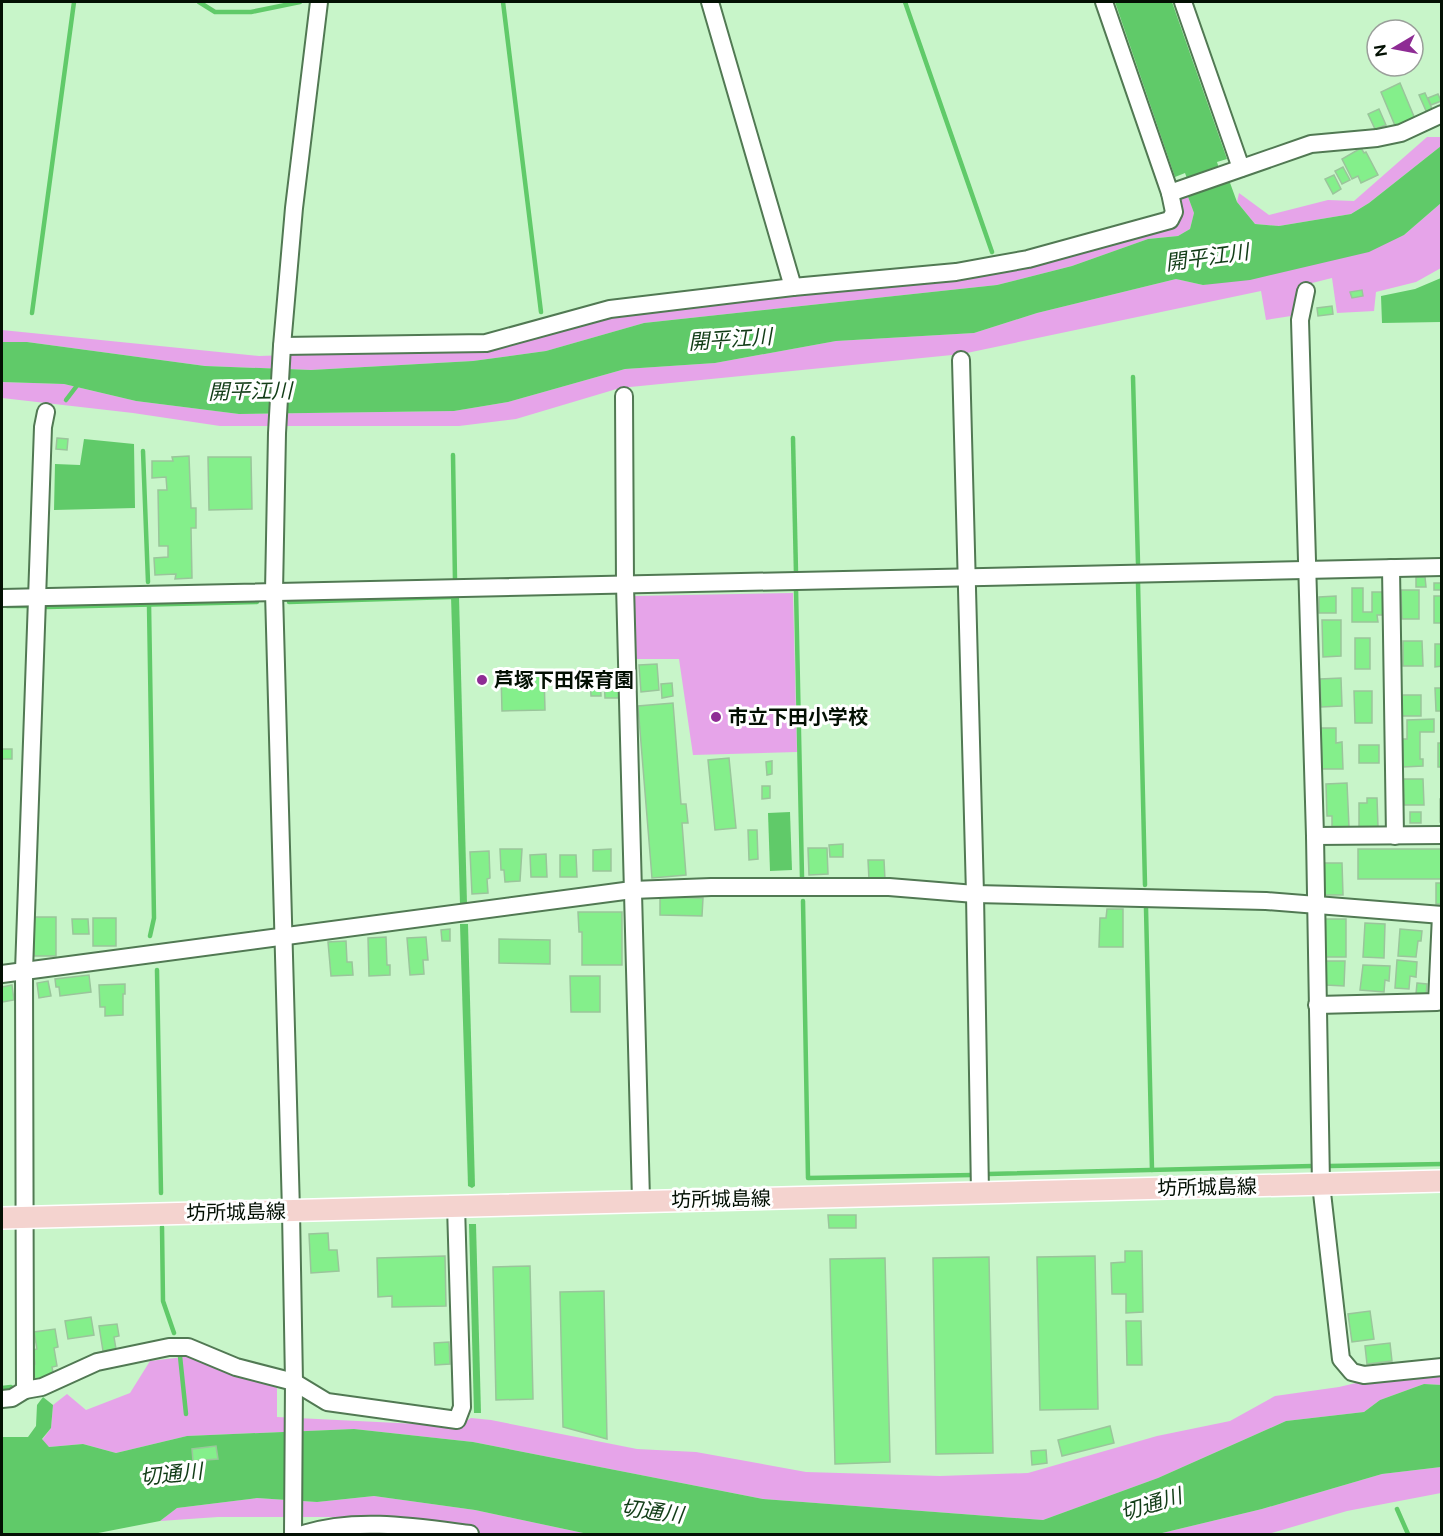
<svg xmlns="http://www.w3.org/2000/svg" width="1443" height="1536" viewBox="0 0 1443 1536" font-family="'Public Sans','Noto Sans JP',sans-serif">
  <rect width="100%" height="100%" fill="#c8f5c9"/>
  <g fill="#e6a4e9">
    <path d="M1427,137H1441V146L1369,203L1351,214L1279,226L1255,224L1237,202L1239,193L1269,215L1328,200L1354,201Z"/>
    <path d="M1187,194L1194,213L1190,229L1178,236L1148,239L1072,266L997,285L644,323L546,351L473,361L311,370L205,366L27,342H2V330L259,356L489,348L622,313L999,272L1179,225L1181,200Z"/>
    <path d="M1441,203V268L1416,282L1376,292L1374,311L1337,313L1332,278L1300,286L1291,316L1266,320L1261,291L962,354L620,388L516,419L459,426H220L133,413L2,398V382L64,384L136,401L239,414L454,411L508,402L625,369L715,363L836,341L974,333L1037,313L1176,279L1203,285L1404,235Z"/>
    <path d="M793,593L797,752L693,755L679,659H635L633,596Z"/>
    <path d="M192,1356L277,1388V1417L458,1426L471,1418L491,1420L637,1449L696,1452L806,1472L940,1476L1028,1473L1157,1436L1230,1421L1275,1396L1339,1387L1382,1377L1442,1372L1441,1385L1424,1384L1380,1400L1364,1412L1286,1421L1158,1478L1043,1520L763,1499L473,1442L354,1429L187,1436L116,1453L83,1444L49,1447L42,1440L51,1428L53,1405L67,1394L86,1410L130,1393L150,1361Z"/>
    <path d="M1441,1467V1493L1347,1511L1268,1534H1158L1262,1509L1382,1474Z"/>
    <path d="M374,1496L475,1510L588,1534H418L395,1517H218L160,1521L177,1508L257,1498L317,1502Z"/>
  </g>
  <g fill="#60ca69">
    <path d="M1115,2H1172L1227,159L1217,162L1223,181L1229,180L1237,202L1255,224L1279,226L1351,214L1369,203L1441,146V203L1404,235L1369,252L1250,280L1203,285L1176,279L1037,313L974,333L836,341L715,363L625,369L508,402L454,411L239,414L136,401L64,384L2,382V342H27L205,366L311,370L473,361L546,351L644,323L997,285L1072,266L1148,239L1178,236L1190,229L1194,213L1187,194L1192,192L1185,173L1175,177Z"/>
    <path d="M1441,278V322L1382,323L1381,296L1415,289Z"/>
    <path d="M84,439L134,444L135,508L54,510L55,464L80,465Z"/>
    <path d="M451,596H459L467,904H460Z"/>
    <path d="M790,812L792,870L770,871L768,813Z"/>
    <path d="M460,924H468L475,1186L472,1188L468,1186Z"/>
    <path d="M469,1224H476L481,1413H474Z"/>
    <path d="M1424,1384L1442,1385L1441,1467L1382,1474L1262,1509L1158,1534H588L475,1510L374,1496L317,1502L257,1498L177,1508L160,1521L93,1534H2V1437H28L36,1426L37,1405L43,1397L53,1405L51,1428L42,1439L49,1447L83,1444L116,1453L187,1436L354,1429L473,1442L763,1499L1043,1520L1158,1478L1286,1421L1364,1412L1380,1400Z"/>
  </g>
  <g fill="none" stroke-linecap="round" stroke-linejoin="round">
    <g stroke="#60ca69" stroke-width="4.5">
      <path d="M199,2L215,12H251L300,2"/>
      <path d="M503,2L541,312"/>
      <path d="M905,2L992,252"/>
      <path d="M32,313L74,2"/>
      <path d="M1133,377L1138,563"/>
      <path d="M66,400L79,383"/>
      <path d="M793,438L796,573"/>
      <path d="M143,451L148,582"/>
      <path d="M453,455L455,581"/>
      <path d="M1138,583L1145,885"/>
      <path d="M796,589L802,877"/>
      <path d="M289,602L451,597"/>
      <path d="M149,604L154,918L150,936"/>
      <path d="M7,606H28"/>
      <path d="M47,607L257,602"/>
      <path d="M803,901L808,1178L973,1175"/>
      <path d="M1146,908L1152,1170"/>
      <path d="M157,970L161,1193"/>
      <path d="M1329,1166L1442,1164"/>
      <path d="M988,1174L1313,1166"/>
      <path d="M162,1227L163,1301L174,1333"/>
      <path d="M180,1356L186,1414"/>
      <path d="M2,1388L11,1387"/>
      <path d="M1397,1509L1408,1534"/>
    </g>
  </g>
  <g fill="#84ef8b" stroke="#9ac59b" stroke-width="1.5">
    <path d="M1400,83L1415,119L1396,128L1381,92Z"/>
    <path d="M1425,93L1433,111L1427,113L1419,95Z"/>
    <path d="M1438,94L1441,101L1431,105L1428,98Z"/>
    <path d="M1379,109L1386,125L1375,129L1368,114Z"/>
    <path d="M1361,148L1364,153L1366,152L1378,175L1361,183L1358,176L1352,179L1342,159Z"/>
    <path d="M1343,167L1350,180L1342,184L1335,171Z"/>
    <path d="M1334,175L1341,189L1333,194L1325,179Z"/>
    <path d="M1362,290L1363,296L1352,298L1350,292Z"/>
    <path d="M1332,306L1333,314L1318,316L1317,308Z"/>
    <path d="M57,438L68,439L67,450L56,449Z"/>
    <path d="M189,456L191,508H196V528H191L192,578L175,579L176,574L155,575L154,558L168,557V546H159L158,490H167L166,477L152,478V461H173L172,457Z"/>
    <path d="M208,457H251L252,509L209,510Z"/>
    <path d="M1416,577H1425L1426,587H1416Z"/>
    <rect x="1434" y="583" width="8" height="7"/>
    <path d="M1352,588H1363V612H1372V592H1383L1384,615H1377L1378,622H1352Z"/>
    <path d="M1401,590H1419V619H1402Z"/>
    <path d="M1336,596V613H1319V597Z"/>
    <rect x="1434" y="596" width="8" height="27"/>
    <path d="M1322,620H1341V656L1323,657Z"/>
    <rect x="1355" y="638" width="15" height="31"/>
    <path d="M1403,641H1422L1423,666H1403Z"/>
    <path d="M1435,644H1442V666L1435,667Z"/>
    <path d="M657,664L659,690L641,692L639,665Z"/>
    <path d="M544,673L545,710L502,711L501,674Z"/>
    <path d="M600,676L601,696H591L590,677Z"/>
    <path d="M618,676L620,698H605L604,677Z"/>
    <path d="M1341,678L1342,706L1321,707L1320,679Z"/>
    <path d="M672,683L673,696L662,698L661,684Z"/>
    <path d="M1435,688H1442V711H1436Z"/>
    <path d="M1354,691H1372V723H1355Z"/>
    <rect x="1402" y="695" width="19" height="21"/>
    <path d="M673,703L681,804H686L688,823H682L686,875L652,878L638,706Z"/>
    <path d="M1434,719V732H1420V759H1423V766L1403,767L1402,739H1407V720Z"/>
    <path d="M1321,728H1336V743L1342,742L1343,769H1322Z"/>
    <rect x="1438" y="743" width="4" height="24"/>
    <rect x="1359" y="745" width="20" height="18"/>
    <rect x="2" y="749" width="10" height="10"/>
    <path d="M729,758L736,828L715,830L708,760Z"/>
    <path d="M772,761V774L767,775L766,762Z"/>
    <path d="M1403,779H1423L1424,805H1404Z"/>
    <path d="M1347,783L1349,827L1332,828V816H1327L1326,784Z"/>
    <path d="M762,786H770V798L762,799Z"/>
    <path d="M1367,798H1377L1378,827H1359V803H1367Z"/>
    <rect x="1440" y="799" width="2" height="23"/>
    <rect x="1410" y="812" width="11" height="11"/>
    <path d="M748,830H757L758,859L749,860Z"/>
    <path d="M843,844V857H830L829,845Z"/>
    <path d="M808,848H827L828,874L809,875Z"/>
    <path d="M500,849H522L520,881L505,882L504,870H501Z"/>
    <path d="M611,849V871H593V850Z"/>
    <rect x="1358" y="849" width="84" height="30"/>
    <path d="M489,851L490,878L487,879L488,893L472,894L470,852Z"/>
    <path d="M546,854L547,877H531L530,855Z"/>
    <path d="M560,855H576L577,877H560Z"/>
    <path d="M868,860H884L885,880H869Z"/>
    <path d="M1321,863H1342L1343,895H1322Z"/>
    <rect x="1436" y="883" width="6" height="21"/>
    <path d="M660,897L703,898L702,916L660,915Z"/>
    <path d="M1107,909H1123V947H1099L1100,918H1106Z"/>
    <path d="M578,912H622V965H582V932H579Z"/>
    <rect x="34" y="917" width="22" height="39"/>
    <rect x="93" y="918" width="23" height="28"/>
    <path d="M72,919H88L89,934H73Z"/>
    <rect x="1324" y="919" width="22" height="38"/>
    <path d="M1365,923L1385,924L1384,958L1363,957Z"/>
    <path d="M450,929V941H442L441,930Z"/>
    <path d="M1400,929L1422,931L1421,941H1418L1416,957L1398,956Z"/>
    <path d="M386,937L387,965H390V975L369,976L368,938Z"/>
    <path d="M426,937L428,960H423L424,974L410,975L407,938Z"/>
    <path d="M499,939L550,940V964L499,963Z"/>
    <path d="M346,941L347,962H352L353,975L331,976L328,942Z"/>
    <path d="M1397,960L1417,962L1416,977L1410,976L1409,989L1395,988Z"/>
    <path d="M1326,961H1345L1344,986L1326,985Z"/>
    <path d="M1363,965L1390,966L1389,981L1385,980L1384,992L1360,990Z"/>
    <path d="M89,975L91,992L60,996L59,987H56L55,979Z"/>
    <path d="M570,976H600V1012H571Z"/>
    <path d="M48,981L51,996L39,998L37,983Z"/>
    <path d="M1417,983L1427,984L1426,995L1416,994Z"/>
    <path d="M125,984V994H123V1015L105,1016V1007H100L99,985Z"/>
    <path d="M12,985L14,1000L2,1002V987Z"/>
    <path d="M828,1215H856V1228H829Z"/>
    <path d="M328,1233L329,1250H337L339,1271L311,1273L309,1234Z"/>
    <path d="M1125,1251H1142L1143,1312L1126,1313V1294H1112L1111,1263L1125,1262Z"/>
    <path d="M445,1256L446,1306L392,1307V1296L378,1297L377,1258Z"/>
    <path d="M1095,1256L1098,1409L1040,1410L1037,1257Z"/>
    <path d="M989,1257L993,1453L936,1454L933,1258Z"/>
    <path d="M885,1258L890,1462L835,1464L830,1259Z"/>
    <path d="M530,1266L533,1399L496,1400L493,1267Z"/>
    <path d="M604,1291L607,1439L563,1427L560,1292Z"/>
    <path d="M1370,1311L1374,1339L1352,1342L1348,1314Z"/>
    <path d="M91,1317L94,1335L68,1339L65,1321Z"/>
    <path d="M1126,1321H1141L1142,1365H1127Z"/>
    <path d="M117,1324L119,1336L114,1337L116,1349L103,1351L99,1326Z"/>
    <path d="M55,1329L58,1347L54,1348L57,1366L52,1367L54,1377L35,1380L32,1365L35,1364L33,1350L37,1349L34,1332Z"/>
    <path d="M449,1342L450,1364L435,1365L434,1343Z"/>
    <path d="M1390,1343L1392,1361L1367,1364L1365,1346Z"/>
    <path d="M1110,1426L1114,1443L1062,1456L1058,1440Z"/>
    <path d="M216,1446L218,1459L193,1461L192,1449Z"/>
    <path d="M1046,1450L1047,1463L1032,1465L1031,1451Z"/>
  </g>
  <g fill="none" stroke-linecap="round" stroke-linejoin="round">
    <g stroke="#517953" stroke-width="20">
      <g id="minor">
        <path d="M710,2L793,287"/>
        <path d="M1183,2L1241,168"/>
        <path d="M1170,193L1311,144L1377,138L1401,133L1442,114"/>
        <path d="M1306,291L1300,320L1315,836L1321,1184L1341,1359L1352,1372L1364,1375L1442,1367"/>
        <path d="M282,346L486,343L610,309L793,287L956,272L1028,259L1170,220L1174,212L1170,193L1104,2"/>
        <path d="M961,360L975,894L980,1193"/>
        <path d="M624,396L625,585L641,1200"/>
        <path d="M1391,568L1395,836"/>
        <path d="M2,598L1442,567"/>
        <path d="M1315,836L1442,835"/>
        <path d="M2,974L632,890L711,887H889L975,894L1266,901L1442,915"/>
        <path d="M1317,1005L1437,1002L1441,915"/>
        <path d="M25,1390L42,1387L97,1362L169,1347H188L236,1367L294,1382L327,1402L457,1420L462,1407L456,1206"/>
        <path d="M2,1399L12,1398L25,1390L24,971L43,427L46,412"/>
        <path d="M293,1534L294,1382L291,1211L274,592L277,433L282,346L294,208L319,2"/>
        <path d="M303,1534C356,1517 416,1527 470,1534"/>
      </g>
    </g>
    <g stroke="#fff" stroke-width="24">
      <path id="major" d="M2,1218L1442,1181"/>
    </g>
    <use href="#minor" stroke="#fff" stroke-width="16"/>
    <use href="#major" stroke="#f4d3cf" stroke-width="21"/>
  </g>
  <g fill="#8e2c94" stroke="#fff" stroke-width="2">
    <circle cx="482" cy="680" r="6"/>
    <circle cx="716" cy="717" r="6"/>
  </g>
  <g text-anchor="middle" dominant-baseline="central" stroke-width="6" stroke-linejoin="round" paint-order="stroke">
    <g font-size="20" font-weight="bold" fill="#031003" stroke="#fff" text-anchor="start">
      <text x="494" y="680">芦塚下田保育園</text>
      <text x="728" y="717">市立下田小学校</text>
    </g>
    <g font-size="20" fill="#031003" stroke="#fff">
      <text transform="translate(1207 1187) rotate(-1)">坊所城島線</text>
      <text transform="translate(721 1199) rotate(-1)">坊所城島線</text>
      <text transform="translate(236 1212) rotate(-1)">坊所城島線</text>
    </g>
    <g font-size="21" font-style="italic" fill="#123d17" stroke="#fff">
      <text transform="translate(1207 257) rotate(-8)">開平江川</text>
      <text transform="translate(730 339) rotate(-4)">開平江川</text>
      <text transform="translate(250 391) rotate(-1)">開平江川</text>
      <text transform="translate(171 1474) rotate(-6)">切通川</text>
      <text transform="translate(1151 1504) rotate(-17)">切通川</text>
      <text transform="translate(652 1511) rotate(7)">切通川</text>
    </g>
  </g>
  <rect width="1443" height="1536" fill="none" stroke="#031003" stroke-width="6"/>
  <g transform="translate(1395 48) rotate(260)"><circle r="28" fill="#ffffff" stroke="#9a9f9a" stroke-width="1.5"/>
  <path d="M0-4.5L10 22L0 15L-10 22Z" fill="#8e2c94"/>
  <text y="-9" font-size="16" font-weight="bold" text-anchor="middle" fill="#031003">N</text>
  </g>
</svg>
